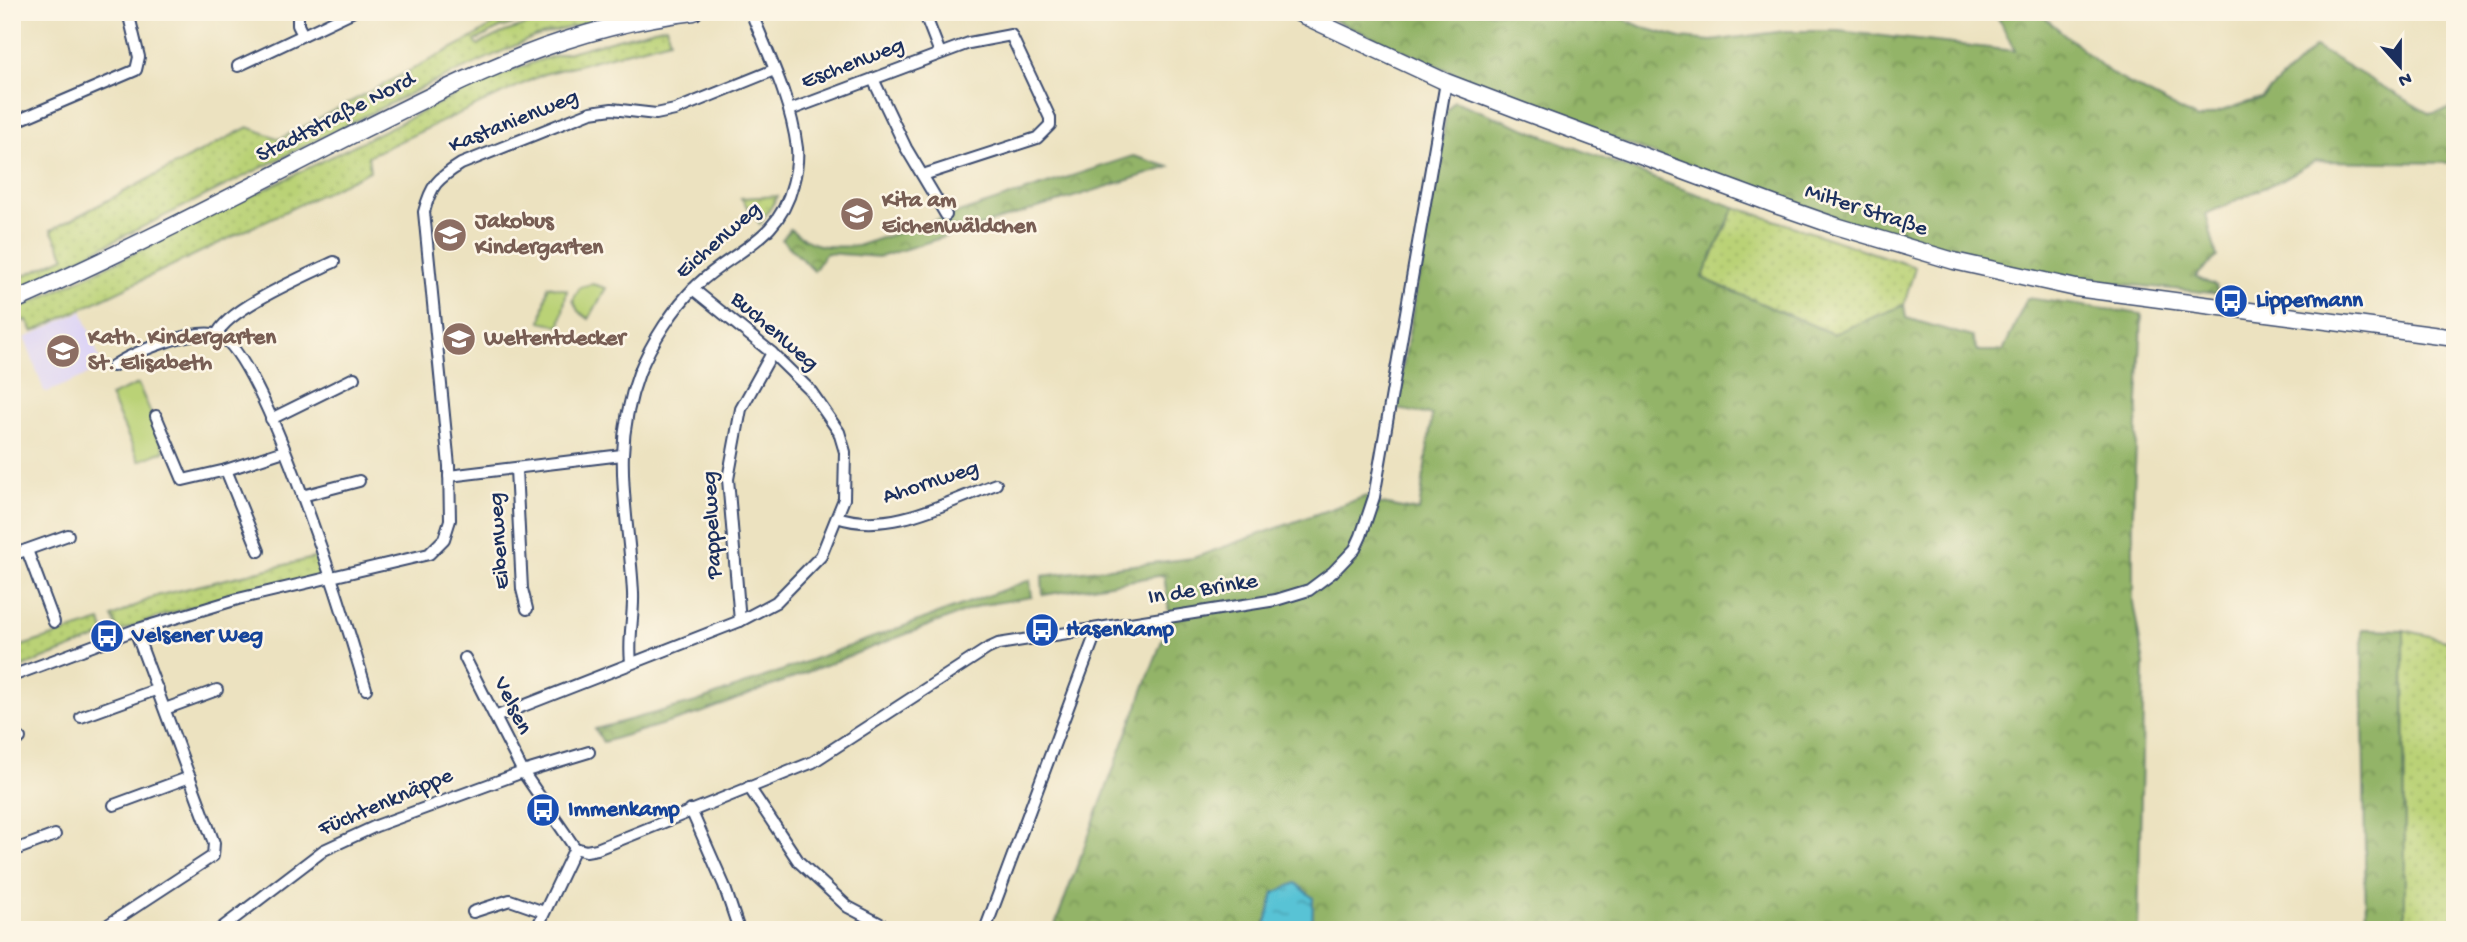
<svg xmlns="http://www.w3.org/2000/svg" width="2467" height="942" viewBox="0 0 2467 942" font-family="'Gochi Hand',sans-serif">
  <defs>
    <pattern id="grass-dots" width="8" height="8" patternUnits="userSpaceOnUse" patternTransform="scale(1.75)"><rect width="8" height="8" fill="#bad276"/><path d="M2 2h.1M6 6h.1" fill="none" stroke="#9fb568" stroke-width="1.8" stroke-linecap="round"/></pattern>
    <pattern id="forest-crowns" width="20" height="18" patternUnits="userSpaceOnUse" patternTransform="scale(1.75)"><rect width="20" height="18" fill="#93b467"/><path d="M2 6a3 3 0 1 1 6 0M12 15a3 3 0 1 1 6 0" fill="none" stroke="#779358"/></pattern>
    <pattern id="water-ripples" width="26" height="14" patternUnits="userSpaceOnUse" patternTransform="scale(1.75)"><rect width="26" height="14" fill="#59c3d5"/><path d="M2 4q2-2 4 0t4 0M15 11q2-2 4 0t4 0" fill="none" stroke="#499fb0"/></pattern>
  </defs>
  <rect width="100%" height="100%" fill="#fcf5e5"/>
  <filter id="ink" filterUnits="userSpaceOnUse"><feTurbulence type="fractalNoise" baseFrequency=".0143" numOctaves="2"/><feDisplacementMap in="SourceGraphic" scale="14" xChannelSelector="R" yChannelSelector="G"/><feConvolveMatrix kernelMatrix="1 2 1 2 8 2 1 2 1" color-interpolation-filters="sRGB"/></filter>
  <filter id="wash" filterUnits="userSpaceOnUse"><feTurbulence type="fractalNoise" baseFrequency=".00686" numOctaves="4" result="noise"/><feDisplacementMap in="SourceGraphic" scale="28" xChannelSelector="R" yChannelSelector="G"/><feGaussianBlur stdDeviation="1.57" result="paint"/><feColorMatrix in="noise" values="0 0 0 0 0 0 0 0 0 0 0 0 0 0 0 0 0 1.4 0 .05"/><feComposite in="paint" operator="in"/></filter>
  <g filter="url(#wash)">
    <rect width="100%" height="100%" fill="#ece2c0"/>
    <path fill="#ded5f5" d="M82,311L100,360L96,371L48,392L44,391L25,338Z"/>
    <g fill="url(#grass-dots)" stroke="#6a806a" stroke-width="2">
      <path d="M513,12H550L500,28L475,41L477,45L505,32L566,12H628L534,37L421,88L12,292V281L65,257L51,230L248,127L280,139L472,38Z"/>
      <path d="M666,26L670,40L544,74L368,156L370,171L33,332L27,320L21,322L16,310L185,229L478,84L540,60Z"/>
      <path d="M778,196L760,224L741,198Z"/>
      <path d="M1735,207L1915,267L1904,305L1833,334L1702,278Z"/>
      <path d="M318,557L323,569L318,578L232,595L161,616L119,632L112,617L156,596Z"/>
      <path d="M101,621L105,635L12,671V649Z"/>
      <path d="M2404,630L2455,642V899L2451,930H2405Z"/>
    </g>
    <g fill="url(#forest-crowns)" stroke="#577262" stroke-width="2">
      <path d="M1317,12H1609L1644,28L1681,38L1711,41L1785,31H1838L2015,51L1995,12H2038L2113,75L2197,119L2261,98L2315,47L2430,114L2455,108V163L2315,161L2283,179L2206,214L2217,257L2195,277L2216,286L2218,294C2157,286 2095,284 2034,273C1955,258 1880,233 1804,208C1638,153 1476,85 1317,12Z"/>
      <path d="M1454,101L1674,186L1735,207L1702,278L1833,334L1904,305L1906,318L1972,337L1978,351H2003L2027,298L2142,314L2133,512V602L2144,664L2138,930H1312L1313,898L1274,893L1264,930H1053L1170,619L1164,575L1043,595L1042,576L1193,558L1367,496L1376,503L1419,511L1432,415L1396,409L1447,111Z"/>
      <path d="M1133,156L1170,167L880,257L826,253L814,271L782,240L790,229C814,249 827,247 857,246Z"/>
      <path d="M1030,580L1032,597L982,605L701,713L603,742L595,729L696,702Z"/>
      <path d="M2362,629L2404,630L2405,930H2366Z"/>
    </g>
    <g fill="#bad276" stroke="#6a806a" stroke-width="2">
      <path d="M592,284L606,288L589,319L578,311L573,300L580,287Z"/>
      <path d="M548,286L567,290L560,326L541,322Z"/>
      <path d="M138,384L160,434L164,451L139,461L110,396Z"/>
    </g>
    <path fill="url(#water-ripples)" stroke="#3a799a" stroke-width="2" d="M1296,883L1313,898L1312,930H1264L1274,893Z"/>
  </g>
  <g filter="url(#ink)">
    <g fill="none" stroke-linecap="round" stroke-linejoin="round">
      <g stroke="#3a4a6d" stroke-width="14">
        <g id="street">
          <path d="M298,12V25L303,35"/>
          <path d="M924,12L940,53"/>
          <path d="M238,66L352,12"/>
          <path d="M873,79L906,148L946,215"/>
          <path d="M790,110L969,43L1011,35L1050,118V125L1037,138L923,175"/>
          <path d="M12,123L136,70L139,57L128,12"/>
          <path d="M217,335C225,310 309,274 334,262"/>
          <path d="M113,366C132,353 195,327 218,335C263,350 350,634 366,689"/>
          <path d="M156,416L183,480L226,470L284,451"/>
          <path d="M271,419L354,378"/>
          <path d="M516,469L522,589L527,609"/>
          <path d="M226,470L259,551"/>
          <path d="M449,476L622,455"/>
          <path d="M302,496L359,481"/>
          <path d="M837,517C890,535 947,502 996,484"/>
          <path d="M27,550L54,622"/>
          <path d="M12,555L68,535"/>
          <path d="M740,621L728,479L741,409L772,353"/>
          <path d="M465,658L523,772L575,848"/>
          <path d="M631,662C628,639 634,616 633,593C629,512 609,454 639,373C651,343 674,307 697,285C735,249 779,241 793,184C796,173 798,159 797,148C791,100 769,56 751,12"/>
          <path d="M12,676L135,630L238,599L429,554L444,539L450,520L449,466L424,212C431,185 437,179 461,164L591,112L612,109L656,114L675,110L774,70"/>
          <path d="M165,709L217,690"/>
          <path d="M81,717L158,689"/>
          <path d="M495,717L740,621L776,602L821,556L844,499L845,452L839,432L810,390L772,353L693,289"/>
          <path d="M12,741L20,738"/>
          <path d="M749,787L799,862L848,907L892,930"/>
          <path d="M114,805L190,777"/>
          <path d="M691,810L724,885L739,930"/>
          <path d="M575,848L586,851L597,849L813,762L987,649L998,644L1276,600L1309,590L1333,572L1355,549L1361,536L1374,497L1446,82"/>
          <path d="M12,851L55,835"/>
          <path d="M473,912L510,900L544,912"/>
          <path d="M12,918L17,930"/>
          <path d="M100,930L213,856L214,843L135,630"/>
          <path d="M219,930L324,850L376,826L523,772L589,752"/>
          <path d="M536,930L575,848"/>
          <path d="M985,930L1094,638V629"/>
        </g>
      </g>
      <g stroke="#3a4a6d" stroke-width="19">
        <g id="secondary">
          <path d="M1296,12L1446,82L1522,111L1773,204L1836,226L1954,261L2076,288L2455,338"/>
          <path d="M12,302C126,252 236,194 346,138C462,80 562,27 694,12"/>
        </g>
      </g>
      <use href="#street" stroke="#fff" stroke-width="10"/>
      <use href="#secondary" stroke="#fff" stroke-width="16"/>
    </g>
  </g>
  <defs>
    <g id="school-disc" transform="scale(1.75)"><circle r="9.5" fill="#8d6e63" stroke="#fcf5e5"/><path d="M0-5L7-2L0 1L-7-2ZM-4 1L0 2.5L4 1V4Q0 6-4 4Z" fill="#fff"/></g>
    <g id="bus-disc" transform="scale(1.75)"><circle r="9.5" fill="#1a4fb4" stroke="#fcf5e5"/><path d="M-5-6H5V4H4V6H2V4H-2V6H-4V4H-5ZM-3.5-4V0h7V-4ZM-3.5 1.2v1.5H-2V1.2ZM2 1.2v1.5H3.5V1.2Z" fill="#fff"/></g>
  </defs>
  <g fill-rule="evenodd">
    <use href="#school-disc" x="857" y="214"/>
    <use href="#school-disc" x="450" y="235"/>
    <use href="#bus-disc" x="2231" y="301"/>
    <use href="#school-disc" x="459" y="339"/>
    <use href="#school-disc" x="63" y="351"/>
    <use href="#bus-disc" x="1042" y="630"/>
    <use href="#bus-disc" x="107" y="636"/>
    <use href="#bus-disc" x="543" y="810"/>
  </g>
  <g text-anchor="middle" dominant-baseline="central" stroke-width="5" stroke-linejoin="round" paint-order="stroke">
    <g font-size="23" fill="#1b2f5e" stroke="#fcf5e5">
      <text transform="translate(853 64) rotate(-21)">Eschenweg</text>
      <text transform="translate(336 118) rotate(-27)">Stadtstraße Nord</text>
      <text transform="translate(514 122) rotate(-22)">Kastanienweg</text>
      <text transform="translate(1866 211) rotate(18)">Milter Straße</text>
      <text transform="translate(719 241) rotate(-41)">Eichenweg</text>
      <text transform="translate(774 332) rotate(41)">Buchenweg</text>
      <text transform="translate(931 483) rotate(-18)">Ahornweg</text>
      <text transform="translate(713 525) rotate(-93)">Pappelweg</text>
      <text transform="translate(500 541) rotate(-94)">Eibenweg</text>
      <text transform="translate(1203 590) rotate(-9)">In de Brinke</text>
      <text transform="translate(512 706) rotate(64)">Velsen</text>
      <text transform="translate(386 803) rotate(-23)">Füchtenknäppe</text>
    </g>
    <g font-size="23" font-weight="bold" fill="#785e54" stroke="#fcf5e5" text-anchor="start">
      <text x="882" y="201">Kita am<tspan x="882" dy="26">Eichenwäldchen</tspan></text>
      <text x="475" y="222">Jakobus<tspan x="475" dy="26">Kindergarten</tspan></text>
      <text x="88" y="338">Kath. Kindergarten<tspan x="88" dy="26">St. Elisabeth</tspan></text>
      <text x="484" y="339">Weltentdecker</text>
    </g>
    <g font-size="23" font-weight="bold" fill="#164399" stroke="#fcf5e5" text-anchor="start">
      <text x="2256" y="301">Lippermann</text>
      <text x="1066" y="630">Hasenkamp</text>
      <text x="132" y="636">Velsener Weg</text>
      <text x="568" y="810">Immenkamp</text>
    </g>
  </g>
  <rect width="2467" height="942" fill="none" stroke="#fcf5e5" stroke-width="42"/>
  <g transform="translate(2400 66) rotate(159)" stroke="#fcf5e5" stroke-width="5" paint-order="stroke">
  <path d="M0-5L12 26L0 18L-12 26Z" fill="#1b2f5e"/>
  <text y="-10" font-size="19" font-weight="bold" text-anchor="middle" fill="#1b2f5e">N</text>
  </g>
</svg>
